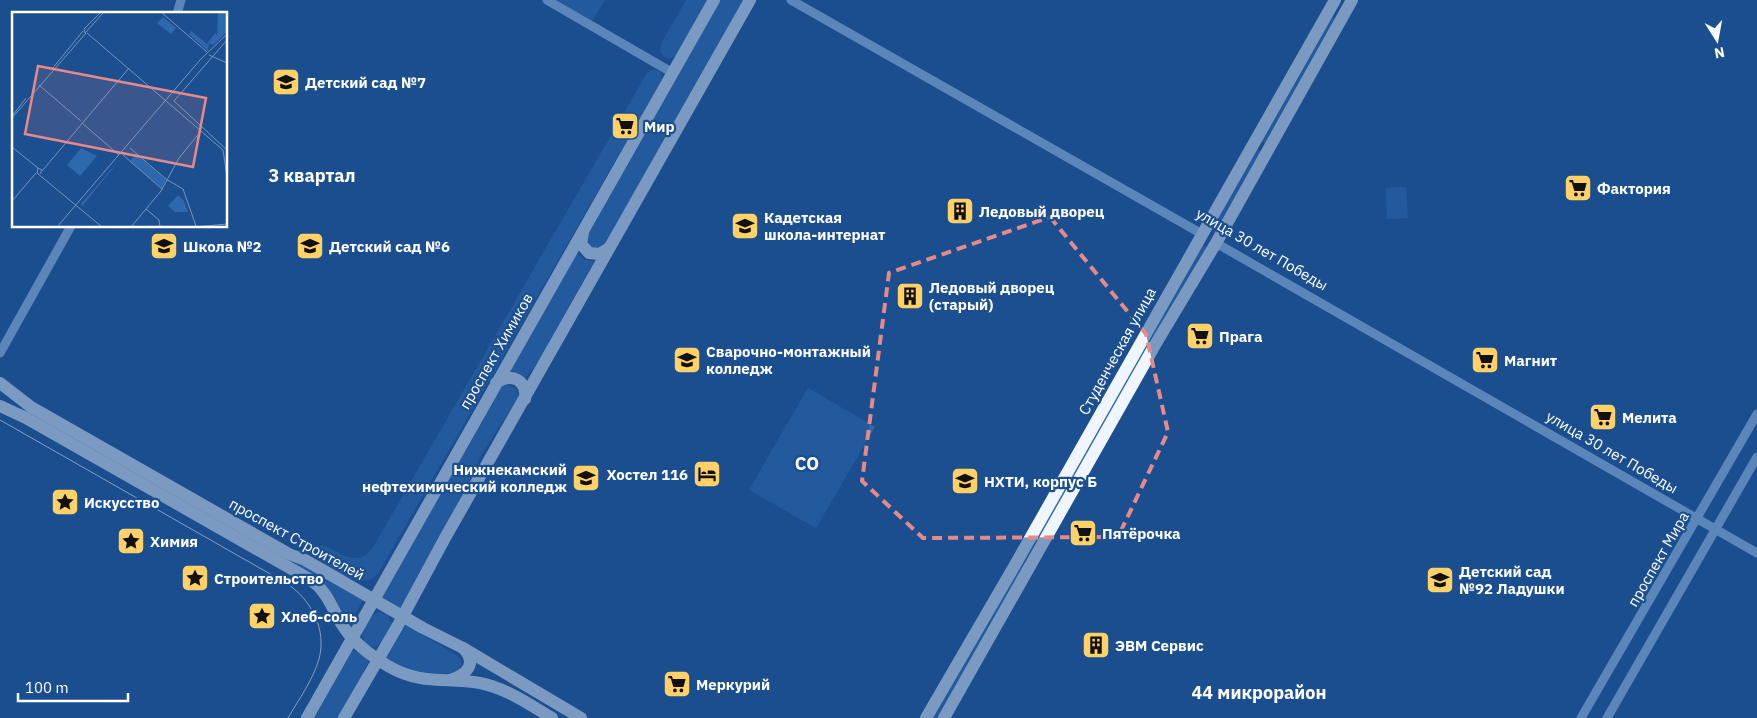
<svg xmlns="http://www.w3.org/2000/svg" width="1757" height="718" viewBox="0 0 1757 718" font-family="'IBM Plex Sans',sans-serif">
  <rect width="100%" height="100%" fill="#1b4f8f"/>
  <g fill="#2e69ad">
    <path d="M557,0H605L592,21Z"/>
    <path d="M686,0H708L675,56C669,60 664,58 660,51L661,44Z"/>
    <path d="M721,0H744L602,249L588,247L587,236Z"/>
    <path d="M1332,17L1336,20L1265,144L1260,140Z"/>
    <path d="M653,69C660,70 663,74 661,81L379,572C375,577 369,581 362,581C351,582 317,563 314,554L315,549L320,545L325,546C341,554 358,567 372,549L647,73Z"/>
    <path d="M1256,149L1261,151L1217,228L1213,229L1212,227Z"/>
    <path d="M1406,187L1408,218L1387,219L1386,188Z"/>
    <path d="M1201,245L1207,247L1038,545L1033,542Z"/>
    <path d="M576,252L584,260L594,261L542,356L525,379L521,374L510,371Z"/>
    <path d="M509,385L516,389L518,396L517,399L480,457L466,489L401,608L382,597L500,390L502,387Z"/>
    <path d="M808,388L875,427L816,528L749,490Z"/>
    <path d="M23,406L363,600L349,625L326,587L21,410Z"/>
    <path d="M1022,563L1026,565L939,718H932Z"/>
    <path d="M380,612L387,614L392,624L383,641L375,647C352,646 365,616 380,612Z"/>
    <path d="M406,625L458,656L462,662L459,671C431,679 411,671 386,658Z"/>
    <path d="M352,650L369,659L362,676L338,718H313Z"/>
  </g>
  <g fill="none" stroke-linecap="round" stroke-linejoin="round">
    <g stroke="#a9c9ee" stroke-width="9">
      <path d="M547,0L673,73"/>
      <path d="M791,0L1202,234"/>
      <path d="M177,14L181,0"/>
      <path d="M1216,243L1757,553"/>
      <path d="M0,353L71,226"/>
      <path d="M1581,718L1757,414"/>
      <path d="M1607,718L1757,457"/>
    </g>
    <g stroke="#f0f6ff" stroke-width="12">
      <path d="M583,232L581,244L589,253L600,254L609,248"/>
      <path d="M0,383L31,407L289,554L305,560L423,628L463,648L581,718"/>
      <path d="M496,383C512,372 527,380 525,399"/>
      <path d="M0,406L26,418L311,580C330,594 332,611 345,629C356,645 372,656 388,666C423,686 445,677 480,683C506,688 530,705 552,718"/>
      <path d="M450,680C467,675 478,663 463,648"/>
      <path d="M307,718L714,0"/>
      <path d="M344,718L397,627L445,538L750,0"/>
      <path d="M926,718L1019,558L1335,0"/>
      <path d="M944,718L1155,345L1216,243L1352,0"/>
    </g>
    <path stroke="#fff" stroke-width="1" d="M0,420L286,583C311,599 327,629 319,659C313,680 299,699 288,718"/>
  </g>
  <path d="M0 0H1757V718H0ZM1050,217L1146,334L1168,432L1118,537L923,538L862,481L889,273Z" fill="#1b4f8f" fill-opacity=".55" fill-rule="evenodd"/>
  <path fill="none" stroke="#e88989" stroke-width="4" stroke-dasharray="10 6" stroke-linejoin="round" d="M1050,217L1146,334L1168,432L1118,537L923,538L862,481L889,273Z"/>
  <defs>
    <g id="school-square" transform="scale(1.4375)"><rect x="-9" y="-9" width="18" height="18" rx="4" fill="#ffd166" stroke="#1b4f8f"/><path d="M0-5L7-2L0 1L-7-2ZM-4 1L0 2.5L4 1V4Q0 6-4 4Z" fill="#111"/></g>
    <g id="supermarket-square" transform="scale(1.4375)"><rect x="-9" y="-9" width="18" height="18" rx="4" fill="#ffd166" stroke="#1b4f8f"/><path d="M-6-5.5h2.5l.6 2H6L4.5 2H-2.5L-4.4-4H-6ZM-1.5 3.2a1.3 1.3 0 1 0 .1 0ZM3 3.2a1.3 1.3 0 1 0 .1 0Z" fill="#111"/></g>
    <g id="building-square" transform="scale(1.4375)"><rect x="-9" y="-9" width="18" height="18" rx="4" fill="#ffd166" stroke="#1b4f8f"/><path d="M-4-6H4V6H1V3H-1V6H-4ZM-2.5-4.3h1.7v1.8h-1.7ZM.8-4.3h1.7v1.8H.8ZM-2.5-1h1.7V.8h-1.7ZM.8-1h1.7V.8H.8Z" fill="#111"/></g>
    <g id="university-square" transform="scale(1.4375)"><rect x="-9" y="-9" width="18" height="18" rx="4" fill="#ffd166" stroke="#1b4f8f"/><path d="M0-5L7-2L0 1L-7-2ZM-4 1L0 2.5L4 1V4Q0 6-4 4Z" fill="#111"/></g>
    <g id="hotel-square" transform="scale(1.4375)"><rect x="-9" y="-9" width="18" height="18" rx="4" fill="#ffd166" stroke="#1b4f8f"/><path d="M-6-4.5h1.5V1H6V5H4.5V3h-9V5H-6ZM-4 0a1.8 1.8 0 1 1 3.6 0ZM.5 0V-2.5h3Q6-2.5 6 0Z" fill="#111"/></g>
    <g id="sight-square" transform="scale(1.4375)"><rect x="-9" y="-9" width="18" height="18" rx="4" fill="#ffd166" stroke="#1b4f8f"/><path d="M0-6L1.8-2.2L6-1.7L2.9 1.2L3.7 5.4L0 3.3L-3.7 5.4L-2.9 1.2L-6-1.7L-1.8-2.2Z" fill="#111"/></g>
  </defs>
  <g fill-rule="evenodd">
    <use href="#school-square" x="286" y="82"/>
    <use href="#supermarket-square" x="625" y="126"/>
    <use href="#supermarket-square" x="1578" y="188"/>
    <use href="#building-square" x="960" y="211"/>
    <use href="#school-square" x="745" y="226"/>
    <use href="#school-square" x="164" y="246"/>
    <use href="#school-square" x="310" y="246"/>
    <use href="#building-square" x="910" y="296"/>
    <use href="#supermarket-square" x="1200" y="336"/>
    <use href="#university-square" x="687" y="360"/>
    <use href="#supermarket-square" x="1485" y="360"/>
    <use href="#supermarket-square" x="1603" y="417"/>
    <use href="#hotel-square" x="707" y="474"/>
    <use href="#university-square" x="586" y="478"/>
    <use href="#university-square" x="965" y="481"/>
    <use href="#sight-square" x="65" y="502"/>
    <use href="#supermarket-square" x="1083" y="533"/>
    <use href="#sight-square" x="131" y="541"/>
    <use href="#sight-square" x="195" y="578"/>
    <use href="#school-square" x="1440" y="580"/>
    <use href="#sight-square" x="262" y="616"/>
    <use href="#building-square" x="1096" y="645"/>
    <use href="#supermarket-square" x="677" y="684"/>
  </g>
  <g text-anchor="middle" dominant-baseline="central" stroke-width="4.5" stroke-linejoin="round" paint-order="stroke">
    <g font-size="15" font-weight="bold" fill="#fff" stroke="#1b4f8f" text-anchor="start">
      <text x="305" y="82">Детский сад №7</text>
      <text x="644" y="126">Мир</text>
      <text x="1597" y="188">Фактория</text>
      <text x="979" y="211">Ледовый дворец</text>
      <text x="764" y="217">Кадетская<tspan x="764" dy="17">школа-интернат</tspan></text>
      <text x="183" y="246">Школа №2</text>
      <text x="329" y="246">Детский сад №6</text>
      <text x="929" y="287">Ледовый дворец<tspan x="929" dy="17">(старый)</tspan></text>
      <text x="1219" y="336">Прага</text>
      <text x="706" y="351">Сварочно-монтажный<tspan x="706" dy="17">колледж</tspan></text>
      <text x="1504" y="360">Магнит</text>
      <text x="1622" y="417">Мелита</text>
      <text x="567" y="469" text-anchor="end">Нижнекамский<tspan x="567" dy="17">нефтехимический колледж</tspan></text>
      <text x="688" y="474" text-anchor="end">Хостел 116</text>
      <text x="984" y="481">НХТИ, корпус Б</text>
      <text x="84" y="502">Искусство</text>
      <text x="1102" y="533">Пятёрочка</text>
      <text x="150" y="541">Химия</text>
      <text x="1459" y="571">Детский сад<tspan x="1459" dy="17">№92 Ладушки</tspan></text>
      <text x="214" y="578">Строительство</text>
      <text x="281" y="616">Хлеб-соль</text>
      <text x="1115" y="645">ЭВМ Сервис</text>
      <text x="696" y="684">Меркурий</text>
    </g>
    <g font-size="15" fill="#fff" stroke="#1b4f8f">
      <text transform="translate(1262 249) rotate(30)">улица 30 лет Победы</text>
      <text transform="translate(496 351) rotate(-60)">проспект Химиков</text>
      <text transform="translate(1117 351) rotate(-61)">Студенческая улица</text>
      <text transform="translate(1612 452) rotate(30)">улица 30 лет Победы</text>
      <text transform="translate(297 539) rotate(29)">проспект Строителей</text>
      <text transform="translate(1658 559) rotate(-60)">проспект Мира</text>
    </g>
    <g font-size="18" font-weight="bold" fill="#fff" stroke="#1b4f8f">
      <text x="312" y="175">3 квартал</text>
      <text x="807" y="463">СО</text>
      <text x="1259" y="692">44 микрорайон</text>
    </g>
  </g>
  <g transform="translate(12 12)">
    <rect width="215" height="215" fill="#1b4f8f"/>
    <path d="M206,0H215V20L201,33L197,31L196,39L177,22L179,19L195,32L203,21L205,23ZM151,5L164,16L159,22L145,11ZM69,136L85,144L68,164L55,153ZM124,142L154,168L150,176L118,149ZM111,144L71,193L73,197L69,192ZM166,183L172,189L176,200H163L156,194Z" fill="#2e69ad"/>
    <path fill="none" stroke="#7695bc" stroke-width="1" d="M89,0L72,17L73,21L92,0M149,0L195,40M75,21L211,138L215,165M215,28L162,89L215,138M197,43L215,51M40,57L71,19M27,73L69,109M1,103L14,86M0,106L74,21M70,111L107,143M0,135L26,156M118,136L154,167L171,177L184,214M111,143L150,177M30,159L117,56M28,162L30,158L26,156L25,161L90,215M0,189L24,161M134,197L147,208L148,215M45,215L188,48L215,22M119,215L149,179L167,146L189,119M184,215L215,212"/>
    <path fill="#e88989" fill-opacity="0.15" stroke="#e88989" stroke-width="2.5" d="M26,54L194,86L181,155L13,122Z"/>
    <rect width="215" height="215" fill="none" stroke="#fff" stroke-width="2.5"/>
  </g>
  <g transform="translate(1717 40) rotate(169)" stroke="#1b4f8f" stroke-width="4" paint-order="stroke">
  <path d="M0-4L9 19L0 12L-9 19Z" fill="#ffffff"/>
  <text y="-8" font-size="14" font-weight="bold" text-anchor="middle" fill="#ffffff">N</text>
  </g>
  <path d="M18 693v8h110v-8" fill="none" stroke="#ffffff" stroke-width="2.5"/>
  <text x="25" y="693" font-size="15" fill="#ffffff" stroke="#1b4f8f" stroke-width="4" paint-order="stroke">100 m</text>
</svg>
